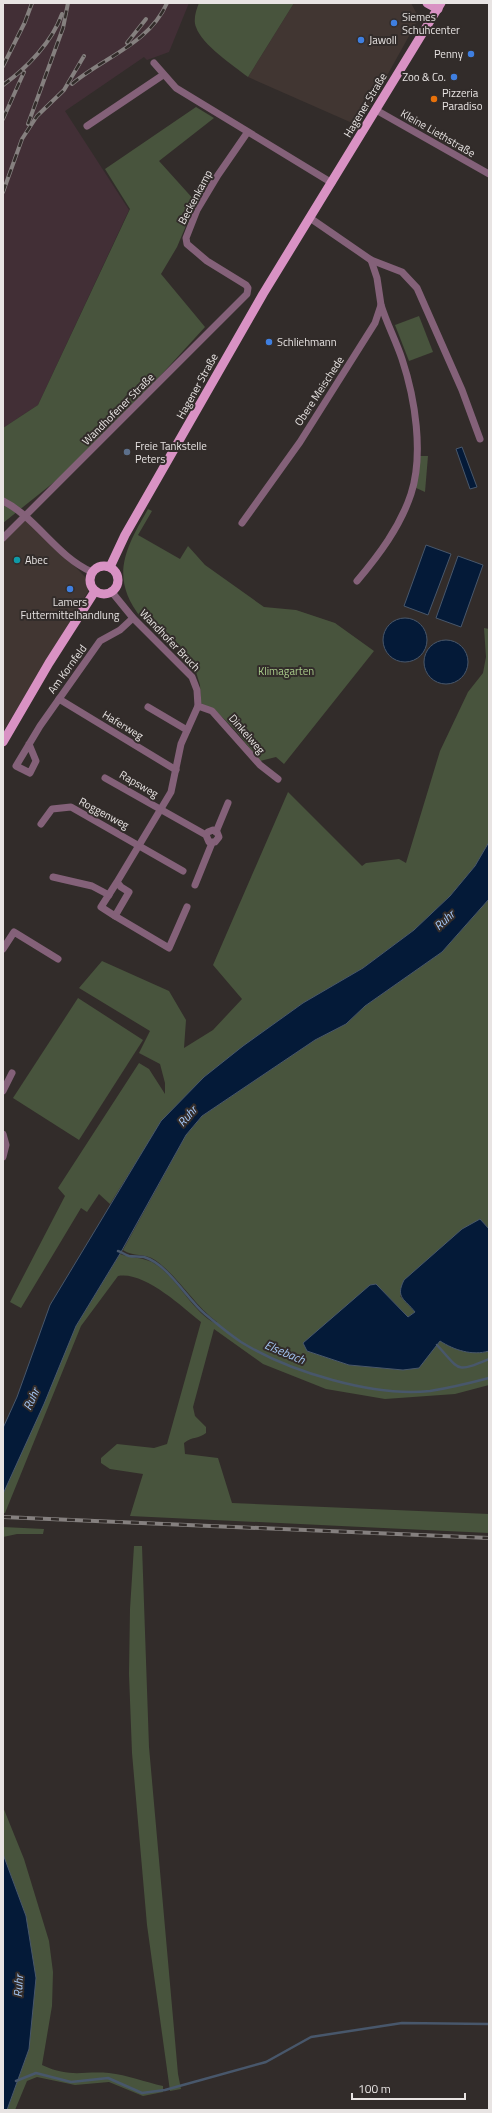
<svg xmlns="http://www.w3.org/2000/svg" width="492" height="2113" viewBox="0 0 492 2113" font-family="'Titillium Web',sans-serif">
  <rect width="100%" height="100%" fill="#322c2a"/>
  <g fill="#413632">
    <path d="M294,3H411L419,18L359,126L248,77Z"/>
    <path d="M28,518L87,579L89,590L3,732V538Z"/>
  </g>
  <path fill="#422f36" d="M3,3H189L169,52L147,60L144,57L65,111L129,210L38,405L3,428Z"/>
  <g fill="#48543d">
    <path d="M199,3H294L248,77C233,65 202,45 196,27C193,20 196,10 199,3Z"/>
    <path d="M196,107L214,118L159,161L196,202L177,247L161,274L205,327L118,422L78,463L3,523V428L38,405L130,209L105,169Z"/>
    <path d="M419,316L433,352L409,361L395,325Z"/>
    <path d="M418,456H428L425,492L414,487Z"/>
    <path d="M148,509L152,511L138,535L180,559L188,546L205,565L264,607L296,610L335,623L374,651L284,764L276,757L260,761L236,731L214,709L205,706L201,703L200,685L196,672L181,658L184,653L147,615L142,619C109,578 125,549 148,509Z"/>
    <path d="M484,628L489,629V842L475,866L450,896L414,930L363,968L303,1003L281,1019L204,1077L161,1122L110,1204L99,1194L87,1212L81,1208L21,1308L10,1302L65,1196L58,1188L139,1063L149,1069L165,1094V1083L160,1064L139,1053L150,1031L79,988L102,961L169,991L186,1020L184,1048L213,1030L242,999L213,965L288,792L362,866L366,863L399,859L406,863L440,751L468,692L483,673L486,657Z"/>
    <path d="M489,899V1229L480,1219L400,1296L415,1312L408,1317L376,1284L307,1351L349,1365L403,1370L440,1341L482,1353L489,1351V1385L455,1394L385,1399L326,1389L263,1364L214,1329L193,1407L195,1416L206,1427V1433C199,1439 193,1436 184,1443L185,1454L218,1458L232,1503L489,1514V1533L130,1516L143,1474L110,1469L101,1463V1458L117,1444L154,1448L167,1444L201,1322C181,1306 144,1271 118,1276L81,1326L5,1513H3V1494L76,1326L120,1254C130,1258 141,1257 152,1262C178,1277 190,1310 216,1324L217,1322C193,1304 179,1277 155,1260C145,1253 133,1257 123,1250L186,1135L202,1116L315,1040L346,1024L365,1006L442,952Z"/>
    <path d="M78,998L143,1040L79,1140L13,1098Z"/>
    <path d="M3,1527L44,1529L43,1534H17L3,1537Z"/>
    <path d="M134,1546H142L149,1747L178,2074L181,2089L170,2091L147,1925L132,1753L129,1674L130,1609Z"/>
    <path d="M3,1807L24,1859L49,1941L53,1972L52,2006L42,2065C70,2078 81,2071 109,2073C127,2075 145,2082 163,2086V2092L143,2096L109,2082L75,2085L37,2077L27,2081L15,2110H7L29,2049L26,1916L3,1854Z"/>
  </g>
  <g fill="#041a38" stroke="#48576b">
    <path d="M462,447L477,487L470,489L456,449Z"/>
    <path d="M426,545L451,554L428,615L404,606Z"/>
    <path d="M458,556L483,565L461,627L436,618Z"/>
    <circle cx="405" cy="640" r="22"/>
    <circle cx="446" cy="662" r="22"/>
    <path d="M489,842V899L442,952L365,1006L346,1024L315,1040L202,1116L186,1135L121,1252L76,1326L44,1404L3,1494V1428L17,1397L50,1305L161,1121L204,1077L243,1046L303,1003L363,968L414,930L450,896L475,866Z"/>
    <path d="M480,1219L489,1229V1351C472,1356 454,1350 440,1341L419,1368L403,1370L349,1365L307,1351L303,1343L370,1285L376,1284L408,1317L415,1312C405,1299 395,1298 404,1280L462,1229Z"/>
    <path d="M3,1854L26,1916L36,1978L29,2049L7,2110H3Z"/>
  </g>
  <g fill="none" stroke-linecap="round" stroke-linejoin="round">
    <g stroke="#48576b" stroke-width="2.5">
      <path d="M118,1251C122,1252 125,1255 129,1256C134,1257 139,1256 144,1257C168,1264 186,1298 205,1314C217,1324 229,1334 241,1342C290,1372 373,1397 430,1391C449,1388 470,1383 489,1378"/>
      <path d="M437,1345C461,1371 455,1373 489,1359"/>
      <path d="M16,2081L36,2073L71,2082L108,2078L142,2093L165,2090L266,2062L311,2037L402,2023L489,2024"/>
    </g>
    <g stroke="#846179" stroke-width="7">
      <path d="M154,63L176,88L332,183"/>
      <path d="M376,110L489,174"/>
      <path d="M87,126L163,75"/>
      <path d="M310,218L371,260L402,272L417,288L462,390L480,439"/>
      <path d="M3,501C37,518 56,556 92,572"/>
      <path d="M242,523L300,442L375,323L381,305L377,278L371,260"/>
      <path d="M3,538L247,294L248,288L246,285L207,261L187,244L186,238L197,210L218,175L247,133"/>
      <path d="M357,581C379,555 400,527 411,494C424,454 415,398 402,359C396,341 387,324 381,305"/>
      <path d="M111,591L133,618L192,677L197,690L198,706L181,744L171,792L117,882L121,887L129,892L115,916L101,907L117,882"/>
      <path d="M59,699L176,770"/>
      <path d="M198,706L212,711L260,765L278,779"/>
      <path d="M148,707L187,730"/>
      <path d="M29,744L36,761L30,773L16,766L40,726L100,641L120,630L133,618"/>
      <path d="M105,778L206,835L209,842H215L219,837L217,832L213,830L208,832L206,835"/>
      <path d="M41,824L52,809L71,807L183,871"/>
      <path d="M216,832L228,803"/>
      <path d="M53,877L92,886L109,895"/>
      <path d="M195,885L212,843"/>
      <path d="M115,916L169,948L187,907"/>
      <path d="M3,949L14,932L58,959"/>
      <path d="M3,1091L12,1073"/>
      <path d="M3,1134L6,1145L3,1157"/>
    </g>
    <g stroke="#d992c4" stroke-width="9">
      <path d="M427,3L438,9"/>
      <circle cx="104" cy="580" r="14"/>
      <path d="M110,567L125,535L263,294L441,3"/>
      <path d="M3,742L49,663L95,591"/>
    </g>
    <g stroke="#85807f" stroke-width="4">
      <g id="rail">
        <path d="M127,43L146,19"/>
        <path d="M3,66L25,22L32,3"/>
        <path d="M72,84C104,57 149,44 167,3"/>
        <path d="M3,85C27,68 52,42 62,14"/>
        <path d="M3,119L24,72"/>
        <path d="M28,124L63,28L68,3"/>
        <path d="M3,192L22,139L37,116L64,90L84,56"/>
        <path d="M3,1517L489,1538"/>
      </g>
    </g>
    <use href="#rail" stroke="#322c2a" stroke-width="2.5" stroke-dasharray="8" stroke-linecap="butt"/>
  </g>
  <g fill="#3f7fe0" stroke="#322c2a" stroke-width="1.5">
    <circle cx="394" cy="23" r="4"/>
    <circle cx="361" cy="40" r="4"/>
    <circle cx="471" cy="54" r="4"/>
    <circle cx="454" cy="77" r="4"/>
    <circle cx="269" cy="342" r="4"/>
    <circle cx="70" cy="589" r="4"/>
  </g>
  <circle fill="#e8710a" stroke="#322c2a" stroke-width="1.5" cx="434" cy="99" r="4"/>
  <circle fill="#5c6f8a" stroke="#322c2a" stroke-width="1.5" cx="127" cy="452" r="4"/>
  <circle fill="#0f9aa8" stroke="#322c2a" stroke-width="1.5" cx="17" cy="560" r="4"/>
  <g text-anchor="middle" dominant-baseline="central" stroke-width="4" stroke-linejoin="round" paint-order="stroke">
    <g font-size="11" fill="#e8e4e3" stroke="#322c2a" text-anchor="start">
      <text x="402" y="17">Siemes<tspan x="402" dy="13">Schuhcenter</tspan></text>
      <text x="369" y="40">Jawoll</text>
      <text x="463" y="54" text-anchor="end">Penny</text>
      <text x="446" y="77" text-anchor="end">Zoo &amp; Co.</text>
      <text x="442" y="93">Pizzeria<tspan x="442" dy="13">Paradiso</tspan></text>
      <text x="277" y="342">Schliehmann</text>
      <text x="135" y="446">Freie Tankstelle<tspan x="135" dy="13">Peters</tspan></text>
      <text x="25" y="560">Abec</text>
      <text x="70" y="602" text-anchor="middle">Lamers<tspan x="70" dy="13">Futtermittelhandlung</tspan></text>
    </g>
    <g font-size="11" fill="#e8e4e3" stroke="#322c2a">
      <text transform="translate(365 105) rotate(-59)">Hagener Straße</text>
      <text transform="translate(438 133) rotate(30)">Kleine Liethstraße</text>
      <text transform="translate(195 197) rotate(-62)">Beckenkamp</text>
      <text transform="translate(197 386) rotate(-61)">Hagener Straße</text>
      <text transform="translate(319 391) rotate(-57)">Obere Meischede</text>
      <text transform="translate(118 409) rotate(-45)">Wandhofener Straße</text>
      <text transform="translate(170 640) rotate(46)">Wandhofer Bruch</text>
      <text transform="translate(67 669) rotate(-54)">Am Kornfeld</text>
      <text transform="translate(123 725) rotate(31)">Haferweg</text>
      <text transform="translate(247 734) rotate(49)">Dinkelweg</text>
      <text transform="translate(139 784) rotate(30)">Rapsweg</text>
      <text transform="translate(104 813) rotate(28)">Roggenweg</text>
    </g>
    <g font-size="11" fill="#a9cb8a" stroke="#322c2a">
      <text x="286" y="671">Klimagarten</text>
    </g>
    <g font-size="12" font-style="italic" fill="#a5c7f6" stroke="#322c2a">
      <text transform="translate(444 920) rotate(-42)">Ruhr</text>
      <text transform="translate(187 1116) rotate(-49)">Ruhr</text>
      <text transform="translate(285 1352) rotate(23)">Elsebach</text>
      <text transform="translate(31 1399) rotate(-66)">Ruhr</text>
      <text transform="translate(18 1986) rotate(-87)">Ruhr</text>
    </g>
  </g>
  <rect width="492" height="2113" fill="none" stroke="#e8e4e3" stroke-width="8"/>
  <path d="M352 2093v6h113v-6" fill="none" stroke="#e8e4e3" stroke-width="2"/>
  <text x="358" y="2093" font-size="12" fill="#e8e4e3" stroke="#322c2a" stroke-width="3" paint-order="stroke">100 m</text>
</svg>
